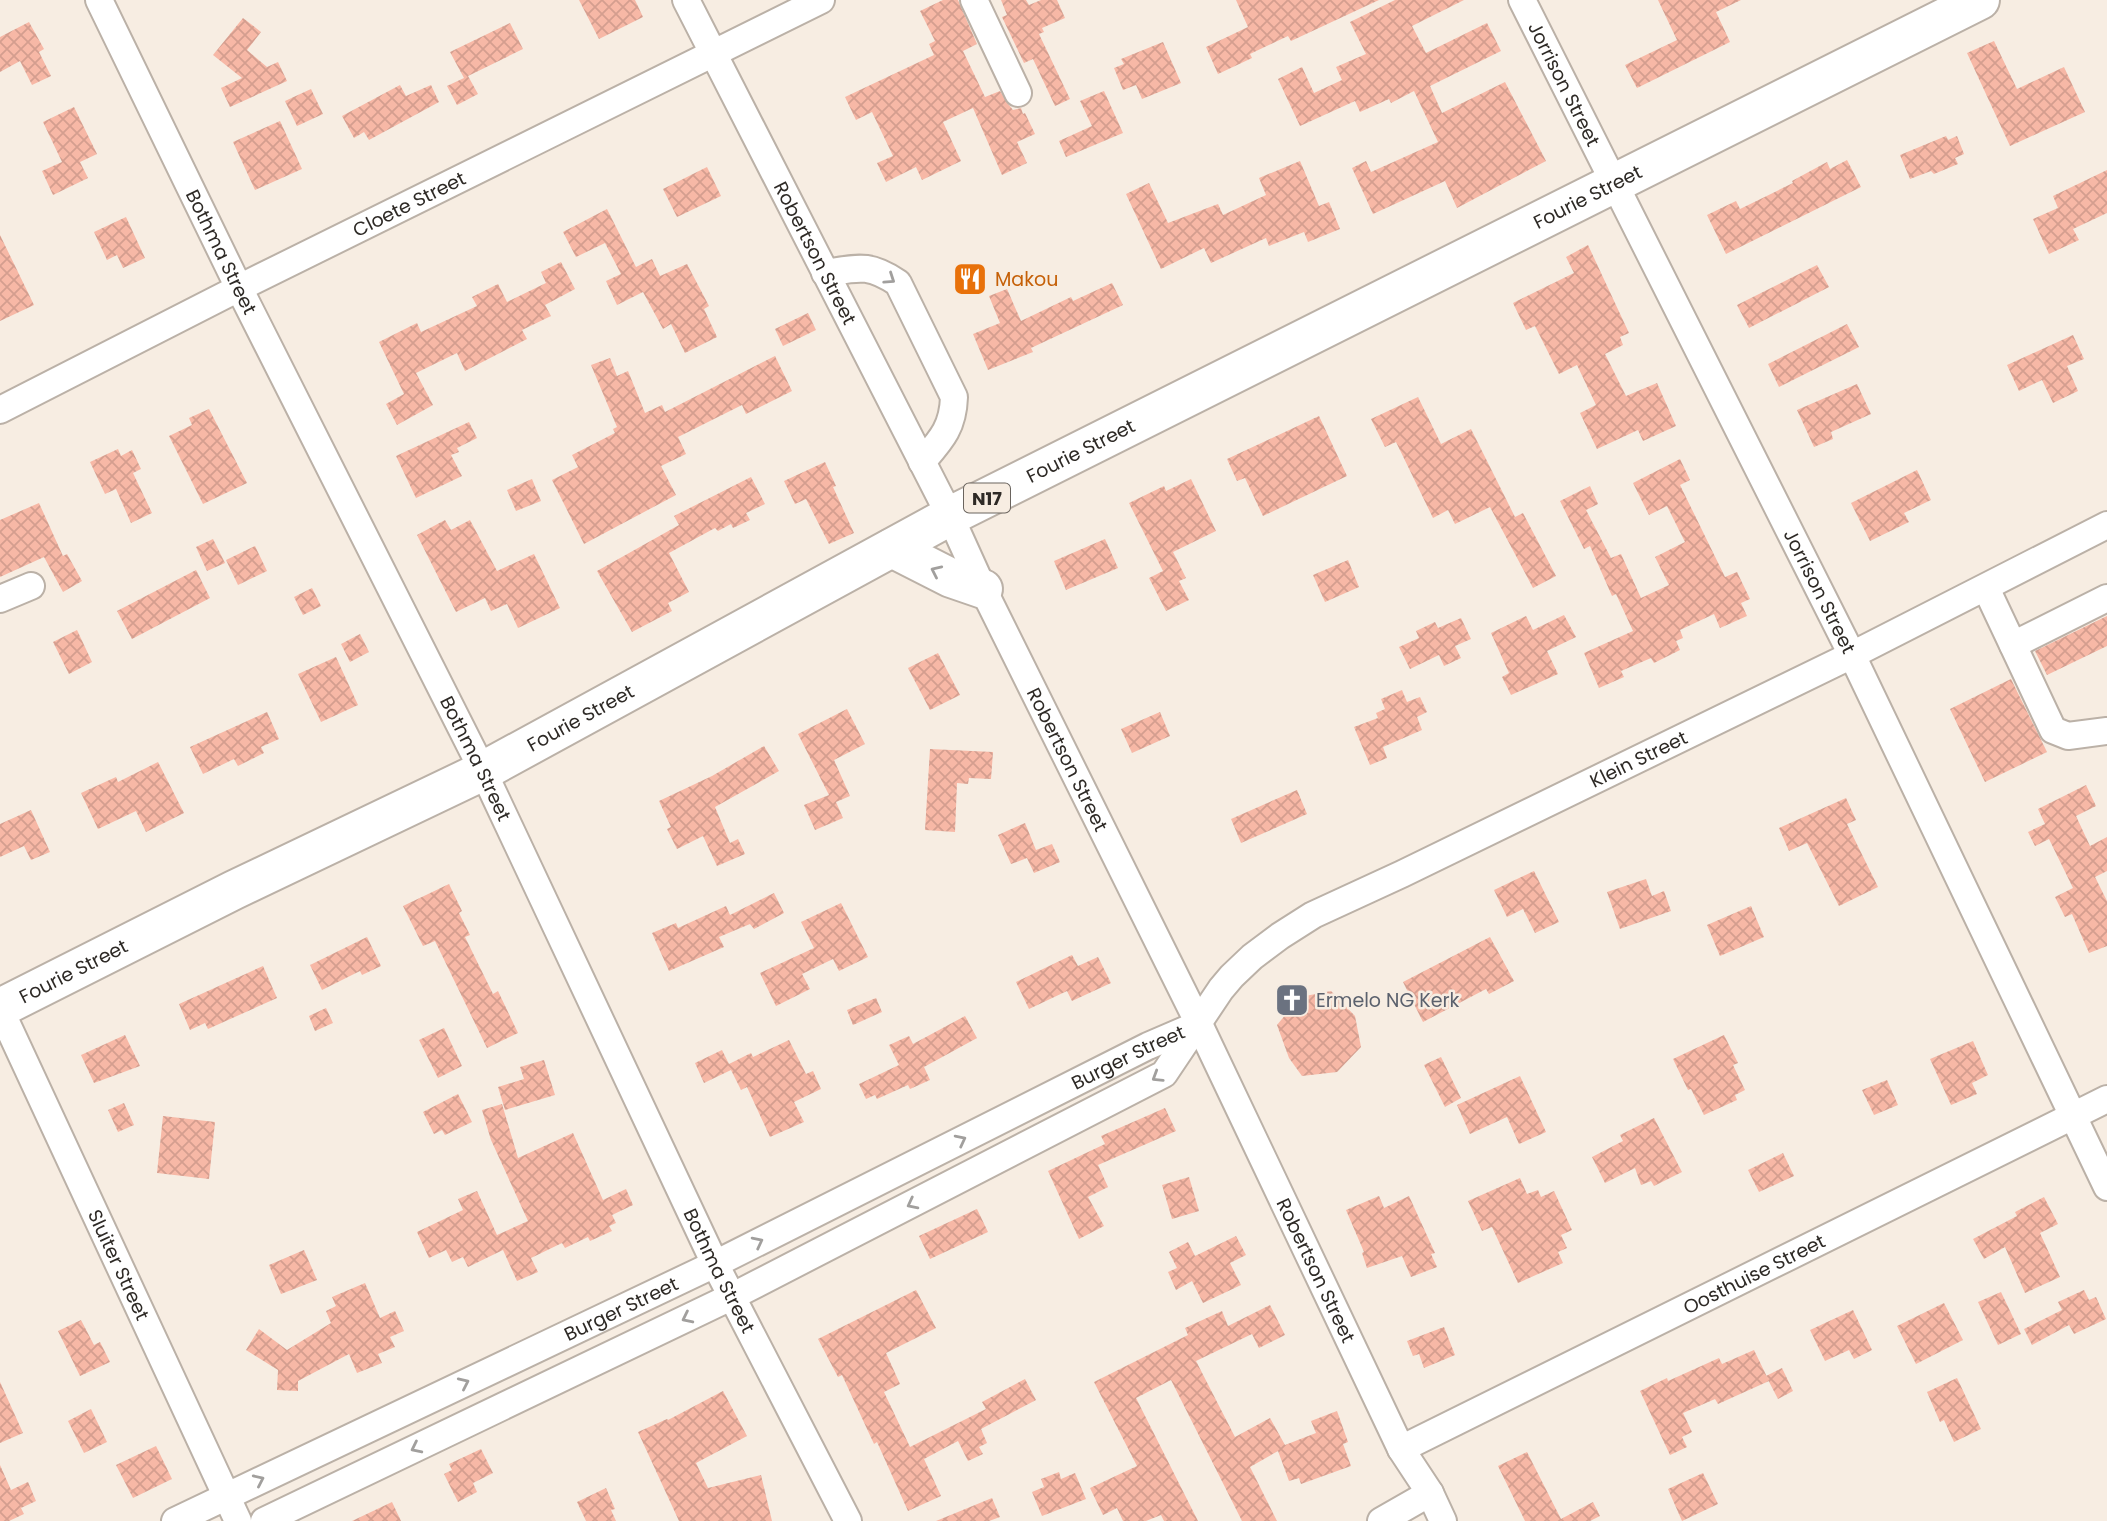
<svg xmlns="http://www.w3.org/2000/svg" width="2107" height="1521" viewBox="0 0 2107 1521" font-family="Poppins,sans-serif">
  <defs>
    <pattern id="building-cross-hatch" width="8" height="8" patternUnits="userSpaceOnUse" patternTransform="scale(1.75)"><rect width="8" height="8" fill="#f7b8a6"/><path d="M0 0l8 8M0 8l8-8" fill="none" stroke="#d49e8f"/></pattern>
  </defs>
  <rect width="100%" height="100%" fill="#f7ede2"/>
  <g fill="url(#building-cross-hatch)">
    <path d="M579,0H635L643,17L599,39Z"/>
    <path d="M943,0H958L977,44L963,51L985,97L1000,91L1009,105L1013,110L1021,108L1023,114L1025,113L1035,134L1017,142L1027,163L1002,175L973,108L943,122L961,161L922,180L916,167L886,182L877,163L893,156L872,112L856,120L845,97L934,55L929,44L935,41L920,11Z"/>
    <path d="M1001,0H1026L1029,5L1041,0H1057L1065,18L1042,28L1044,32L1039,34L1070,99L1055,106L1033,59L1024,63L1002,17L1007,15Z"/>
    <path d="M1236,0H1379L1291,41L1288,36L1250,54L1252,58L1218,74L1206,47L1248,27Z"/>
    <path d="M1395,0H1464L1412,26L1426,53L1487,23L1501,51L1430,86L1442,113L1505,82L1546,161L1457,208L1445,181L1373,214L1352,168L1366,161L1371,172L1438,142L1414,91L1391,103L1389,99L1360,112L1355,101L1300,126L1278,79L1302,67L1314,93L1342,80L1336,67L1366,54L1350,22Z"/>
    <path d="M1658,0H1741L1716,12L1730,42L1637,88L1625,65L1677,40Z"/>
    <path d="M243,18L261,32L247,50L267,67L278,62L287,81L230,107L221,88L242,78L213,55Z"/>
    <path d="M29,22L44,49L39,52L51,76L32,85L20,61L0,72V37Z"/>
    <path d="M510,23L523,49L468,76L478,94L457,105L447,86L464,78L450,52Z"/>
    <path d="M1994,41L2017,89L2064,67L2085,112L2010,146L1967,53Z"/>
    <path d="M1163,42L1181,83L1142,99L1136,85L1123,90L1114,68L1124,64L1121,59Z"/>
    <path d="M400,85L406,96L431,85L439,102L369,140L364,132L354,138L342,116Z"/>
    <path d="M311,89L323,114L297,126L285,101Z"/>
    <path d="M1104,91L1123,133L1066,157L1059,141L1092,126L1080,101Z"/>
    <path d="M74,107L97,154L80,162L88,178L53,195L42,171L62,162L43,122Z"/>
    <path d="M280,121L302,169L255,190L233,142Z"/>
    <path d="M1946,136L1948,140L1957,136L1964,154L1955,158L1958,164L1934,174L1931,171L1910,179L1900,155Z"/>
    <path d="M1847,160L1861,187L1726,254L1707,215L1736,201L1740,209L1793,183L1792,181L1827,162L1830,169Z"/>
    <path d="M1300,161L1319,206L1329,202L1340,229L1308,242L1304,232L1269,246L1266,238L1211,263L1204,248L1161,269L1126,194L1149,183L1168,223L1218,204L1223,215L1266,195L1259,178Z"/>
    <path d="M707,167L721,196L677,217L663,189Z"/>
    <path d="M2107,170V213L2073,229L2079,240L2049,254L2033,219L2058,208L2053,196Z"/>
    <path d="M607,209L636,267L652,259L660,276L687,264L709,306L704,309L717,337L685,353L671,324L663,329L643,292L617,305L606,281L621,274L605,243L576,257L563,232Z"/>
    <path d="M126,217L145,258L123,268L117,255L107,260L94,232Z"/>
    <path d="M0,235L34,305L0,321Z"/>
    <path d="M1588,245L1629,333L1620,337L1623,345L1605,354L1626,396L1657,383L1676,426L1643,441L1638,430L1597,449L1580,413L1596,405L1577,365L1559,374L1535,326L1526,330L1513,303L1574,273L1566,257Z"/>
    <path d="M561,262L575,289L545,305L551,316L522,330L527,339L465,371L457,353L416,373L433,405L397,425L386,404L404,394L379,342L417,323L421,332L477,306L472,297L498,284L507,302L546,283L541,272Z"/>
    <path d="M1817,265L1829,287L1749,328L1737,305Z"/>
    <path d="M1112,283L1123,305L1031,348L1033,352L988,370L973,334L1000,323L989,296L1007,289L1021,321L1071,297L1073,301Z"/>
    <path d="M808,313L816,330L783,346L775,329Z"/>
    <path d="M1847,324L1859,347L1779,387L1768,364Z"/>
    <path d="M2073,335L2084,359L2067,366L2078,391L2053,403L2042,380L2019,391L2007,365Z"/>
    <path d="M775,356L792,391L746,414L742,405L678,437L686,454L661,466L676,495L584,544L552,480L578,467L572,455L615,433L613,429L617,427L591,365L610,358L617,376L628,371L645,413L662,405L665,412Z"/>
    <path d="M1857,384L1871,414L1831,432L1833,439L1814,447L1797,410Z"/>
    <path d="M1418,397L1441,444L1471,429L1515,517L1523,513L1556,576L1533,588L1490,507L1455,524L1448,510L1433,518L1396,442L1385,447L1371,419Z"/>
    <path d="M209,409L247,483L203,504L169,436L192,425L189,418Z"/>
    <path d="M1319,416L1347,476L1263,516L1245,478L1237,481L1227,459Z"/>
    <path d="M469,422L477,438L457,448L459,452L451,455L462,476L416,498L396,456Z"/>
    <path d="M118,449L121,456L132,450L141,469L133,473L152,513L131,523L116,489L105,494L90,462Z"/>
    <path d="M1680,459L1690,480L1680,485L1725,577L1737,572L1750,599L1741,603L1747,616L1720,628L1714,614L1680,630L1683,638L1676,641L1680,650L1654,663L1651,658L1621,671L1624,677L1599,688L1584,653L1633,631L1616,594L1612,596L1590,546L1584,549L1560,501L1590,486L1598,504L1586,510L1611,558L1621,554L1641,598L1669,585L1655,557L1685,542L1667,506L1649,515L1633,483Z"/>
    <path d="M825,462L836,486L833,487L854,533L829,544L806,499L795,504L784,481Z"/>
    <path d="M1917,470L1931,500L1904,513L1909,522L1870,541L1851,503Z"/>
    <path d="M751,477L765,504L746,513L750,520L733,528L731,524L718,531L715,528L669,553L689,592L668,603L672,611L632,632L597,571L679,525L674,516Z"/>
    <path d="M532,479L541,501L516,511L507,490Z"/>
    <path d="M1191,479L1216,531L1173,552L1186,578L1179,581L1189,600L1166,611L1149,578L1163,571L1129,503L1164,486L1166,491Z"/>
    <path d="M39,503L63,556L67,554L82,581L63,592L44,557L0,577V520Z"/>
    <path d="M445,520L451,530L470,520L497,571L534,554L560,608L518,628L507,604L491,611L485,598L456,612L417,535Z"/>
    <path d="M213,539L225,563L207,571L196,547Z"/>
    <path d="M1105,539L1118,568L1066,590L1054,561Z"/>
    <path d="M255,546L267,571L238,585L226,560Z"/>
    <path d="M1348,560L1359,587L1325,602L1313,575Z"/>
    <path d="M196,570L210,598L132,639L117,611Z"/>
    <path d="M312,588L321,606L303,615L294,597Z"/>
    <path d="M1564,615L1576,637L1547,651L1558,674L1511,695L1502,677L1509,673L1491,633L1526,616L1533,630Z"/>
    <path d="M2107,616V646L2047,675L2035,651Z"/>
    <path d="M1461,618L1471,639L1455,646L1461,658L1444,666L1439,655L1410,669L1399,647L1419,638L1416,631L1435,622L1438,628Z"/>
    <path d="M77,630L92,662L69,674L53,642Z"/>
    <path d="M360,634L369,652L350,662L341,644Z"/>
    <path d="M938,653L960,695L930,710L908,668Z"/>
    <path d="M336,657L358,705L321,722L298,674Z"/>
    <path d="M2011,679L2047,752L1985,782L1950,709Z"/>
    <path d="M1402,690L1407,702L1420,697L1427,712L1417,717L1422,730L1383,747L1387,758L1370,765L1354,727L1378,718L1376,713L1385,709L1381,699Z"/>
    <path d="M847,709L865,744L834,760L850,796L836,802L843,818L815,830L804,805L829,795L798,734Z"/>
    <path d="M267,712L279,739L261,747L264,753L238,766L234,759L203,774L190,747Z"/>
    <path d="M1160,712L1170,736L1132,753L1121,729Z"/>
    <path d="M764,746L779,771L715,807L730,843L738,839L745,854L717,866L703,836L677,849L667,829L671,827L659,801L712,776Z"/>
    <path d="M930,749L993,752L991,779L969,778L968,784L957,783L955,832L925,830Z"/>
    <path d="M158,762L184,813L146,832L136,811L98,829L81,793L116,777L118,782Z"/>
    <path d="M2086,785L2096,806L2076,816L2090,846L2107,837V871L2095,877L2107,901V946L2089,953L2072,914L2065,917L2055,897L2073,888L2049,839L2035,846L2028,832L2045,824L2038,809Z"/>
    <path d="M1297,790L1307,814L1241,843L1231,819Z"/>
    <path d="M1846,798L1856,820L1847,824L1878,887L1839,906L1807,843L1789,851L1779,828Z"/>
    <path d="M31,810L50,852L31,860L24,846L0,857V824Z"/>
    <path d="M1025,823L1036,850L1052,844L1060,862L1034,873L1027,858L1011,864L998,835Z"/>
    <path d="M1534,871L1559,922L1535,933L1523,909L1507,917L1494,890Z"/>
    <path d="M1646,879L1652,896L1664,891L1671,911L1620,929L1607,892Z"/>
    <path d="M449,884L462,911L459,913L470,935L465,937L493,994L498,991L518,1033L487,1048L435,941L423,946L403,906Z"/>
    <path d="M774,893L784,913L754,929L750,924L719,937L724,947L669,971L652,933L676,923L678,928L726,906L730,915Z"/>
    <path d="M841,903L868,957L839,971L833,959L802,974L810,989L776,1006L760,973L814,948L801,922Z"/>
    <path d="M1751,906L1764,937L1720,956L1707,925Z"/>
    <path d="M367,937L381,966L362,975L360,971L322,990L310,965Z"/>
    <path d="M1490,937L1514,981L1489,994L1486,989L1423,1022L1403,982Z"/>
    <path d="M1072,955L1078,966L1098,957L1111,983L1072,1001L1067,991L1029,1009L1016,982Z"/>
    <path d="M263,966L277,998L208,1029L205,1023L190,1030L179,1004Z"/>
    <path d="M1331,991L1355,1016L1361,1047L1337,1072L1302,1076L1289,1058L1277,1025L1300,997Z"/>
    <path d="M876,998L882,1012L853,1025L847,1010Z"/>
    <path d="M326,1008L333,1023L315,1031L309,1016Z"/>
    <path d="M965,1016L977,1038L924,1067L930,1080L910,1089L908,1085L877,1099L875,1095L866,1099L859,1084L899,1065L889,1045L909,1036L913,1044Z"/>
    <path d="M444,1028L462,1066L438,1078L419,1040Z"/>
    <path d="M125,1035L140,1066L94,1083L81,1055Z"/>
    <path d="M1724,1035L1738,1063L1733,1065L1745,1090L1735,1095L1737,1100L1704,1115L1691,1089L1688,1090L1673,1059Z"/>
    <path d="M789,1040L806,1074L813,1071L821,1089L794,1102L804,1122L770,1137L747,1087L741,1090L731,1070L704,1083L695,1063L722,1050L729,1064L751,1053L753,1057Z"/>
    <path d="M1973,1041L1988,1075L1972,1083L1977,1094L1951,1105L1930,1059Z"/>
    <path d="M1441,1057L1461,1098L1445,1107L1424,1065Z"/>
    <path d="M544,1060L555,1095L505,1110L498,1087L524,1079L520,1067Z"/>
    <path d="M1520,1076L1546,1132L1519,1144L1507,1117L1470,1134L1457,1105Z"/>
    <path d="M1887,1080L1898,1105L1874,1115L1862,1090Z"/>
    <path d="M458,1094L472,1122L445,1135L442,1130L434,1134L423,1112Z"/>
    <path d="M124,1103L134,1125L118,1132L108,1110Z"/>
    <path d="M502,1104L518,1158L573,1133L603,1200L626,1189L633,1205L612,1215L616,1223L609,1226L612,1231L590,1241L588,1237L565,1248L562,1243L531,1258L538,1272L517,1281L503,1250L468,1267L463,1257L452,1262L446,1250L429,1258L417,1232L463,1210L458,1199L477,1191L497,1235L528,1221L491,1140L482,1110Z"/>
    <path d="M1165,1108L1176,1131L1098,1165L1108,1187L1088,1197L1104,1226L1079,1239L1048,1171L1105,1144L1101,1136Z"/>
    <path d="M163,1116L215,1122L209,1179L157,1173Z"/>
    <path d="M1654,1118L1682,1172L1654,1186L1651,1181L1641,1185L1635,1168L1605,1183L1592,1157L1623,1141L1620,1135Z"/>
    <path d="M1783,1153L1794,1176L1759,1192L1748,1170Z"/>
    <path d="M1189,1177L1199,1211L1172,1219L1162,1185Z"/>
    <path d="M1520,1178L1527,1194L1538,1190L1541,1197L1554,1191L1572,1230L1561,1235L1567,1248L1558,1252L1563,1263L1518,1283L1492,1227L1482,1231L1468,1201Z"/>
    <path d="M1379,1196L1384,1208L1409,1196L1435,1253L1431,1254L1437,1267L1411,1277L1402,1256L1367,1268L1362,1253L1364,1252L1346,1210Z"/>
    <path d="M2044,1197L2058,1224L2040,1233L2060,1277L2025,1293L2005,1247L1984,1259L1973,1239L2017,1216L2015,1212Z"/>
    <path d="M977,1209L988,1232L930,1259L919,1236Z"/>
    <path d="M1236,1236L1246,1255L1230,1263L1241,1285L1203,1303L1192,1281L1176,1290L1168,1272L1177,1268L1169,1252L1188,1242L1195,1256Z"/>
    <path d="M304,1250L317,1280L281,1294L269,1265Z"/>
    <path d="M365,1283L380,1318L395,1311L404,1331L390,1337L395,1347L378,1354L382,1363L357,1373L349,1354L298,1381V1391L277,1390L278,1370L246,1350L259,1329L287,1350L331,1323L326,1311L336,1306L332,1297Z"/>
    <path d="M916,1290L936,1328L886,1353L900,1384L884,1392L910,1447L986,1409L982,1402L1025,1379L1036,1400L981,1429L987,1443L979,1447L983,1454L968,1461L958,1441L924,1459L941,1496L908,1511L877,1442L874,1444L842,1375L838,1377L818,1339Z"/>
    <path d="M2084,1290L2089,1300L2096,1297L2106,1319L2074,1334L2069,1325L2032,1345L2024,1329L2062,1310L2058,1302Z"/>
    <path d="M2001,1292L2021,1334L1998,1345L1978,1302Z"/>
    <path d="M1944,1303L1963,1340L1916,1364L1897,1326Z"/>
    <path d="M1270,1305L1285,1335L1259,1348L1252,1334L1196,1361L1235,1437L1270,1418L1285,1445L1316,1433L1311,1421L1337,1411L1348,1442L1343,1444L1351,1466L1301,1484L1299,1478L1289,1481L1278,1451L1250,1467L1277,1521H1242L1171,1380L1136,1398L1198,1521H1164L1161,1515L1146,1521H1123L1117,1508L1103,1515L1090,1488L1137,1466L1094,1382L1188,1335L1185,1328L1222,1311L1228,1326Z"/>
    <path d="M1853,1310L1872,1350L1854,1359L1849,1350L1825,1361L1810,1330Z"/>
    <path d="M81,1320L94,1345L100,1342L110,1362L80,1376L58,1331Z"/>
    <path d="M1444,1327L1455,1355L1424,1368L1419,1354L1413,1356L1407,1341Z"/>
    <path d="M1754,1350L1769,1381L1718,1404L1715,1399L1683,1413L1692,1432L1682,1437L1687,1447L1670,1455L1640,1391L1667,1378L1668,1381L1719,1358L1722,1364Z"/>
    <path d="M1782,1368L1793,1391L1778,1399L1766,1376Z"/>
    <path d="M1957,1378L1981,1429L1954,1442L1944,1420L1940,1422L1927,1392Z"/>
    <path d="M0,1382L23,1433L0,1443Z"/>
    <path d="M723,1391L747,1436L696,1463L708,1488L761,1475L772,1521H679L638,1432L667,1419L668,1420Z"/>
    <path d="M91,1409L107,1442L84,1453L68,1421Z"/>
    <path d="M156,1446L172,1479L133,1498L116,1465Z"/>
    <path d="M481,1449L493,1473L473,1483L477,1492L458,1502L444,1474L452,1470L449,1464Z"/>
    <path d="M1527,1452L1561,1519L1593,1502L1600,1516L1590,1521H1525L1498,1466Z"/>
    <path d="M0,1465L11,1490L28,1482L36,1501L21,1508L24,1514L9,1521H0Z"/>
    <path d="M1059,1472L1061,1479L1075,1473L1086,1499L1042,1516L1032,1492L1044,1487L1041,1479Z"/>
    <path d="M1703,1473L1718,1504L1682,1521L1668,1489Z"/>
    <path d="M606,1488L615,1509L611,1510L616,1521H586L577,1502Z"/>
    <path d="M992,1498L1000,1517L989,1521H936Z"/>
    <path d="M392,1502L401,1521H352Z"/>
  </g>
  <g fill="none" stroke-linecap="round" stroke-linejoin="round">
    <g stroke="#bbb1a7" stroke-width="30">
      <g id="minor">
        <path id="s1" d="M99,0L239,288L483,771L715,1264L848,1521"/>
        <path id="s2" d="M686,0L950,516L983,589L1199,1024L1401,1449L1430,1493L1443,1521"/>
        <path d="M974,0L1018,93"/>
        <path id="s3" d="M1522,0L1852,655L2107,1187"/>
        <path d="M825,273C858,268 868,263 898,283L954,397C953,428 941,440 922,462"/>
        <path id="s4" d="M0,410L239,288L821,0"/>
        <path d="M1986,588L2053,730L2068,736L2107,731"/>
        <path d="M0,599L31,586"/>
        <path d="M2013,645L2107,598"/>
        <path id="s5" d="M0,1009L238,1521"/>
        <path id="s6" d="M1401,1449L2107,1099"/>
        <path id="s7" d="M175,1521L715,1264L1148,1046L1199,1024"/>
        <path id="s8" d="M264,1521L733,1296L1164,1074L1221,989L1232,976L1252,957L1280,936L1313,915L1402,874L1852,655L2107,525"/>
        <path d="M1381,1521L1430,1493"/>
      </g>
    </g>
    <g stroke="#bbb1a7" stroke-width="42">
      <g id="highway">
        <path d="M892,548L951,578L983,589"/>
        <path id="s9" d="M0,1008L234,890L483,771L950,516L1980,0"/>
      </g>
    </g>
    <use href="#minor" stroke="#fff" stroke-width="26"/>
    <use href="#highway" stroke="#fff" stroke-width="38"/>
  </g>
  <defs><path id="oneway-chevron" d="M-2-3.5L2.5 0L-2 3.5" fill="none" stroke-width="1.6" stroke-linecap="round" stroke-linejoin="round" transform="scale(1.75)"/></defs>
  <g stroke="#a19f9d">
    <use href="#oneway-chevron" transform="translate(890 279) rotate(34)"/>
    <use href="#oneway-chevron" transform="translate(936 571) rotate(-155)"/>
    <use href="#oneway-chevron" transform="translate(1157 1077) rotate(148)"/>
    <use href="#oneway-chevron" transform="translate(961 1140) rotate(-27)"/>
    <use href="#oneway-chevron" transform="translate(912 1204) rotate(153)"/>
    <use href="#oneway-chevron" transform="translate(758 1242) rotate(-27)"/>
    <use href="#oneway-chevron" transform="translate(687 1318) rotate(154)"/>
    <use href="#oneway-chevron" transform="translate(464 1383) rotate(-25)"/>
    <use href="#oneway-chevron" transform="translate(416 1448) rotate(154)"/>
    <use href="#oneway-chevron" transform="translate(259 1480) rotate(-25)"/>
  </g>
  <defs>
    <g id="restaurant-square" transform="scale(1.75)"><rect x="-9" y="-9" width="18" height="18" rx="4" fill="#e8710a" stroke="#f7ede2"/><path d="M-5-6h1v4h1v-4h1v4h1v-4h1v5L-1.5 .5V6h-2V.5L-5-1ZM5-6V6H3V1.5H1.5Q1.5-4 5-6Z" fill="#fff"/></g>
    <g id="church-square" transform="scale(1.75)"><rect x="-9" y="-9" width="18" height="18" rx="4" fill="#6b7280" stroke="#f7ede2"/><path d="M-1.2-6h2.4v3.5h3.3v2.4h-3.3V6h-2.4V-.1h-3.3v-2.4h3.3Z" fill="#fff"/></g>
  </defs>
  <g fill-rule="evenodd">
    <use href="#restaurant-square" x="970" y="279"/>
    <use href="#church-square" x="1292" y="1000"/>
  </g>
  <g text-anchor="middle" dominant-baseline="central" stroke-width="5" stroke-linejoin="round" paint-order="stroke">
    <rect fill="#f7ede2" stroke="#6a645e" stroke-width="2" x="964" y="483.5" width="46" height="29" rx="5"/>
    <g font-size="18" font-weight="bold" fill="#2e2a26">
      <text x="987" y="498">N17</text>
    </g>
    <g font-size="19" fill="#2e2a26" stroke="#f7ede2">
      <text stroke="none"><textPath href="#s3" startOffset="94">Jorrison Street</textPath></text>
      <text stroke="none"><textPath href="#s9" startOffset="1783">Fourie Street</textPath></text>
      <text stroke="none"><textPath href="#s4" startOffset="458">Cloete Street</textPath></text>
      <text stroke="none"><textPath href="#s1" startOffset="280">Bothma Street</textPath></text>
      <text stroke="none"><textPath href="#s2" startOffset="284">Robertson Street</textPath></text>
      <text stroke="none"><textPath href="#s9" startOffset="1216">Fourie Street</textPath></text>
      <text stroke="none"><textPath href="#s3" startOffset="662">Jorrison Street</textPath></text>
      <text stroke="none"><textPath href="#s9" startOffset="649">Fourie Street</textPath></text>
      <text stroke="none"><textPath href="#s8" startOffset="1587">Klein Street</textPath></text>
      <text stroke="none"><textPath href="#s1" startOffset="847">Bothma Street</textPath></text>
      <text stroke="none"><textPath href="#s2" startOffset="850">Robertson Street</textPath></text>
      <text stroke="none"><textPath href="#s9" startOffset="82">Fourie Street</textPath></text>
      <text stroke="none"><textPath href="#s7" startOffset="1060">Burger Street</textPath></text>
      <text stroke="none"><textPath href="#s5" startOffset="282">Sluiter Street</textPath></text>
      <text stroke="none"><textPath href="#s2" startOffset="1418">Robertson Street</textPath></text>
      <text stroke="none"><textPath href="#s1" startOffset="1414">Bothma Street</textPath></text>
      <text stroke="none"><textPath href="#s6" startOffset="394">Oosthuise Street</textPath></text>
      <text stroke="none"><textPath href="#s7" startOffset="494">Burger Street</textPath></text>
    </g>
    <g font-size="19" fill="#c56008" stroke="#f7ede2" text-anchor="start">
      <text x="995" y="279">Makou</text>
    </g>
    <g font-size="19" fill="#5b616d" stroke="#f7ede2" text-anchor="start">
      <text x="1316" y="1000">Ermelo NG Kerk</text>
    </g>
  </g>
</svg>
